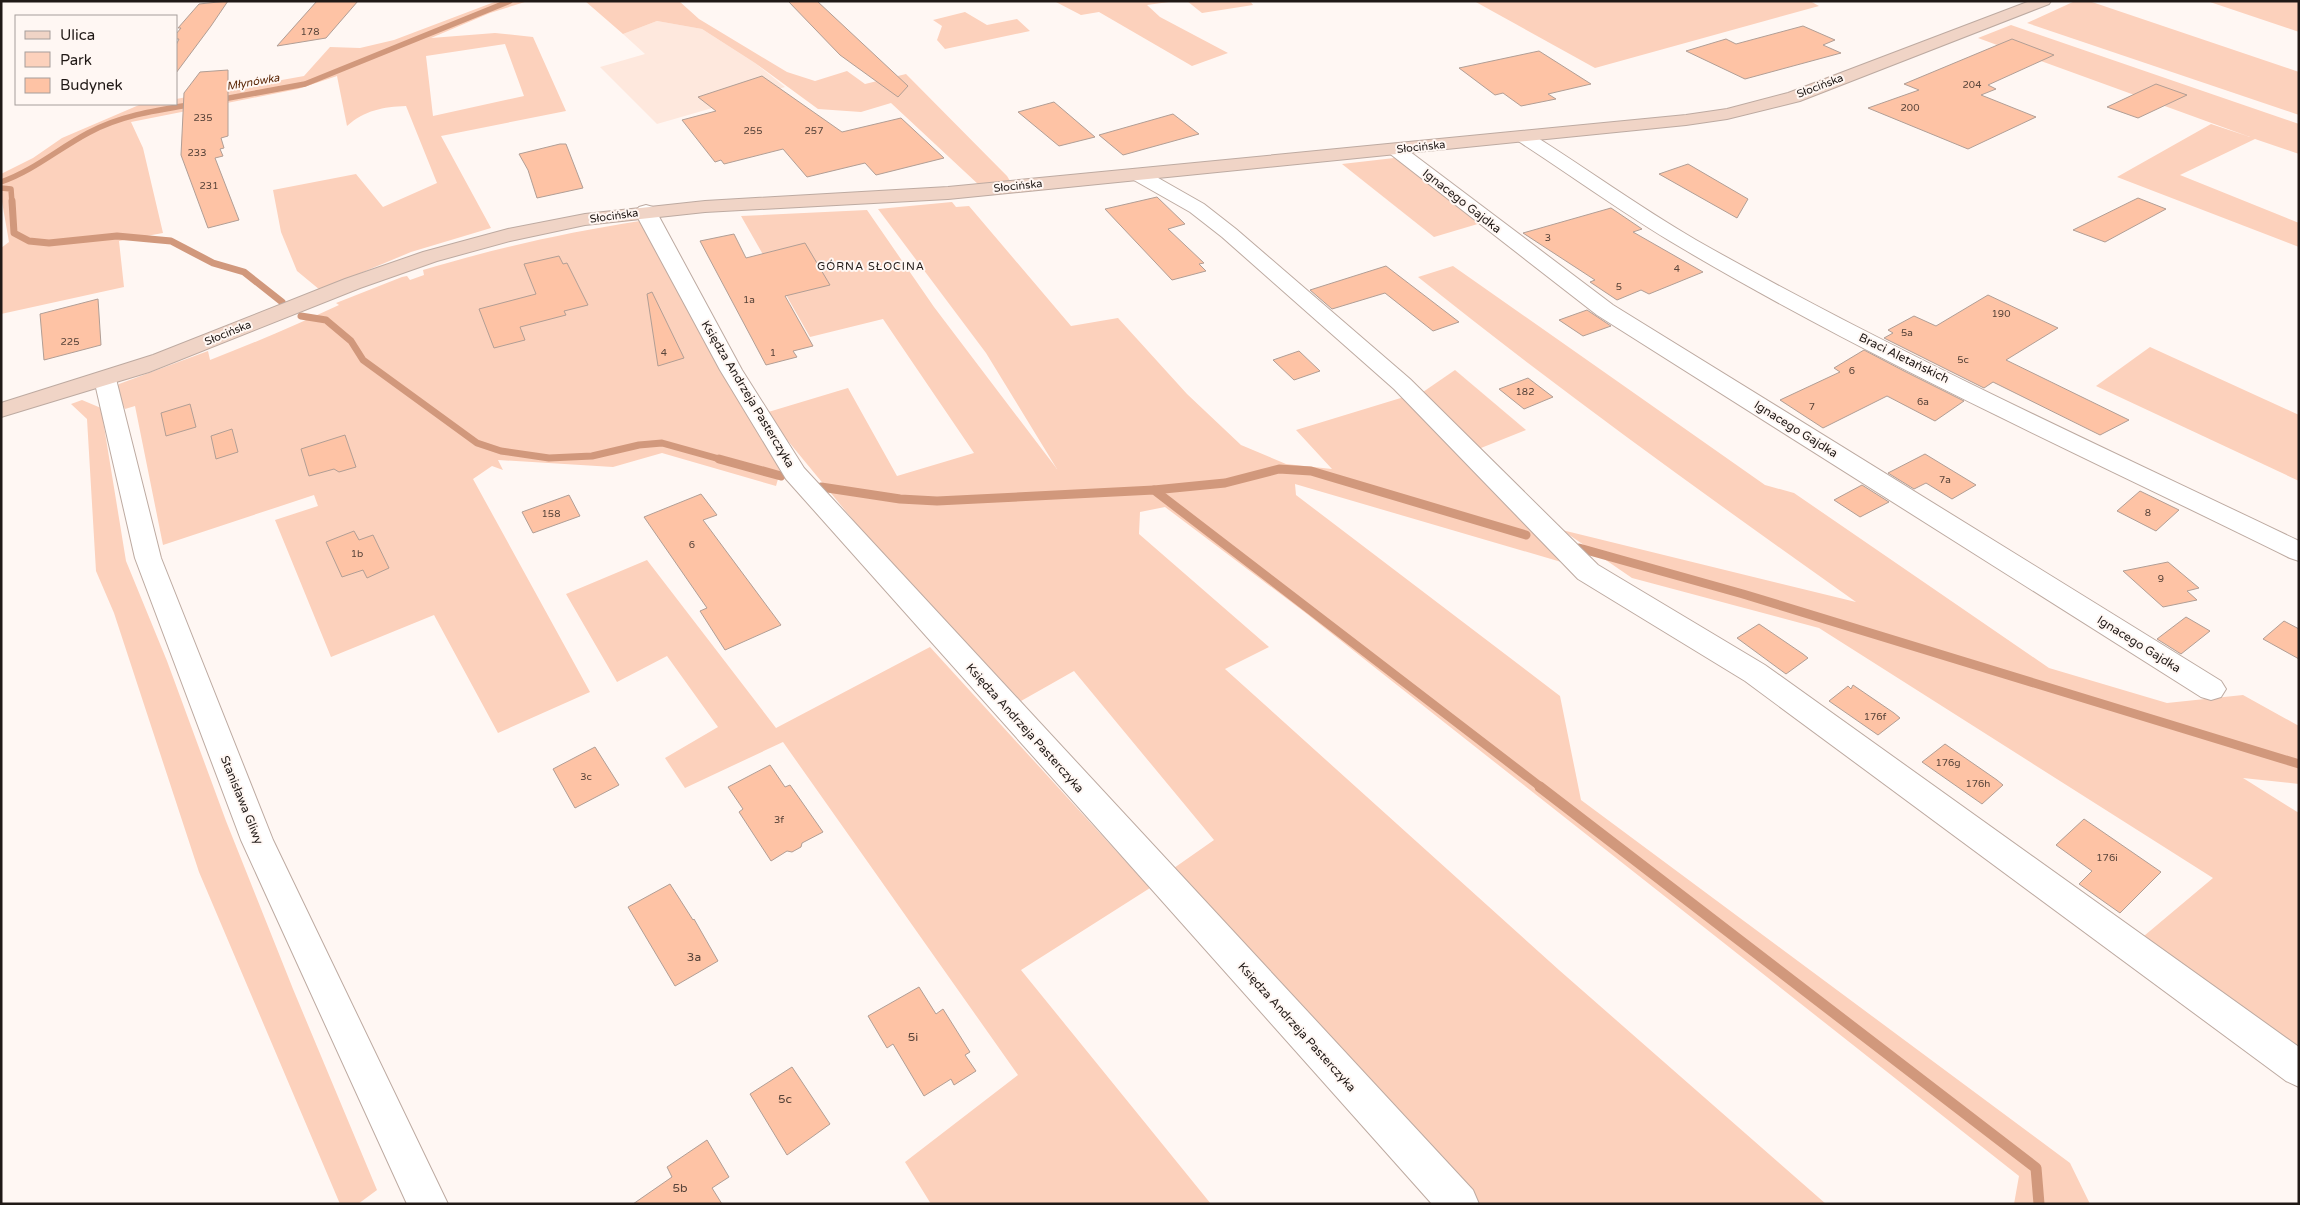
<svg xmlns="http://www.w3.org/2000/svg" width="2300" height="1205" viewBox="0 0 2300 1205" font-family="'Varela Round',sans-serif">
  <rect width="100%" height="100%" fill="#fff7f3"/>
  <path fill="#fee8dd" d="M657,21L702,29L755,63L785,87L657,124L600,67L645,54L623,34Z"/>
  <g fill="#fcd1bc" fill-rule="evenodd">
    <path d="M497,1H528L490,13L431,38L495,33L533,37L566,111L441,136L491,228L411,252L320,290L297,271L281,232L273,190L356,174L383,207L437,183L406,106C383,107 365,110 347,126L337,76L298,89L131,122L143,148L163,233L119,241L124,287L1,314V248L9,242L1,196V174L33,158L62,138L139,105L176,104V99L304,76L330,47L360,48L394,40ZM505,44L524,96L433,116L426,56Z"/>
    <path d="M585,1H679L699,19L787,72L815,81L847,71L865,84L906,74L1007,176L1010,181L979,185L891,103L861,112L818,109L755,63L702,29L657,21L623,34Z"/>
    <path d="M1054,1H1176L1147,5L1160,17L1228,53L1192,66L1099,12L1081,15Z"/>
    <path d="M1187,1H1250L1253,5L1202,13Z"/>
    <path d="M1474,1H1810L1819,6L1595,68Z"/>
    <path d="M2075,1H2089L2299,72V115L2027,23Z"/>
    <path d="M2207,1H2299V32Z"/>
    <path d="M965,12L987,25L1017,19L1030,31L945,49L937,40L942,26L933,20Z"/>
    <path d="M2011,25L2299,124V154L2255,139L2180,175L2299,223V247L2117,177L2211,124L2250,137L1978,38Z"/>
    <path d="M1394,158L1401,160L1481,223L1434,237L1342,164Z"/>
    <path d="M952,202L956,207L969,206L1071,326L1118,318L1187,394L1241,445L1286,464L1332,469L1296,430L1404,397L1568,564L1295,484L1296,495L1560,696L1581,800L2070,1163L2090,1204H2014L2019,1176L1307,614L1165,507L1140,512L1139,534L1269,647L1225,669L1559,970L1826,1204H1474L1174,868L1214,840L1074,671L1021,701L867,537L765,413L848,388L897,476L974,453L883,319L810,337L741,216L867,210L934,307L1057,469L986,353L878,209Z"/>
    <path d="M640,221L782,465L776,486L662,453L613,467L498,460L503,470L492,466L473,479L590,692L498,733L434,615L331,657L275,520L318,506L314,495L163,545L135,406L125,409L115,388L119,384L208,351L210,360C254,343 296,325 339,305L336,303L402,277L407,276L410,280L424,275L423,270C497,248 563,233 640,221Z"/>
    <path d="M1453,266L1765,485L1794,493L2049,668L2167,703L2243,695L2299,726V784L2243,778L2299,813V1053L2138,941L2213,878L1819,628L1632,578L1562,530L1856,602C1708,497 1560,391 1418,277Z"/>
    <path d="M2150,347L2299,415V481L2096,386Z"/>
    <path d="M1455,370L1526,430L1476,450L1423,392Z"/>
    <path d="M82,400L101,408L126,561L167,661L226,821L293,989L377,1190L358,1204H340L199,872L114,613L96,571L87,419L71,404Z"/>
    <path d="M647,560L776,728L930,647L1150,888L1021,970L1211,1204H931L905,1162L1018,1075L783,742L685,788L665,758L718,727L667,656L617,682L566,594Z"/>
  </g>
  <g fill="none" stroke-linecap="round" stroke-linejoin="round">
    <g stroke="#d1987c" stroke-width="5.5">
      <path d="M218,100L305,84L510,1"/>
      <path d="M1,182C33,171 58,149 88,133C121,115 158,110 195,104"/>
      <path d="M1,188L11,189L12,203"/>
    </g>
    <g stroke="#d1987c" stroke-width="7">
      <path d="M12,201L14,233L29,241L49,243L117,236L171,241L213,263L244,272L282,302"/>
      <path d="M301,316L326,320L351,341L363,360L477,443L501,451L549,458L592,456L639,445L662,443L723,460"/>
    </g>
    <g stroke="#d1987c" stroke-width="9">
      <path d="M719,459L781,476"/>
      <path d="M821,487L900,499L937,501L1154,490L1542,788"/>
      <path d="M1154,490L1225,483L1279,469L1311,471L1526,535"/>
      <path d="M1579,548L1743,594L2299,764"/>
    </g>
    <path stroke="#d1987c" stroke-width="11" d="M1540,787L2036,1168L2039,1204"/>
  </g>
  <g fill="#fec3a5" stroke="#b19e95">
    <path d="M228,1L211,26L176,73V45L179,39H176V34L181,28H178L199,4Z"/>
    <path d="M317,1H358L326,38L277,46Z"/>
    <path d="M788,1H817L908,86L898,97L840,55Z"/>
    <path d="M1803,26L1835,40L1823,45L1841,53L1745,79L1686,51L1726,39L1736,44Z"/>
    <path d="M2012,39L2054,55L1988,85L1996,89L1981,95L2036,117L1968,149L1868,108L1919,90L1904,84Z"/>
    <path d="M1539,51L1591,84L1548,94L1556,99L1521,106L1503,93L1495,95L1459,68Z"/>
    <path d="M228,70V136L221,138L224,148L220,149L223,156L215,158L239,220L208,228L181,155L184,93L200,72Z"/>
    <path d="M762,76L842,132L901,118L944,158L876,175L865,163L807,177L783,149L724,164L721,160L715,162L682,120L716,111L698,97Z"/>
    <path d="M2156,84L2187,95L2138,118L2107,107Z"/>
    <path d="M1054,102L1095,137L1059,146L1018,112Z"/>
    <path d="M1173,114L1199,134L1123,155L1099,135Z"/>
    <path d="M560,144H566L583,188L537,198L528,170L519,154Z"/>
    <path d="M1688,164L1748,199L1737,218L1659,174Z"/>
    <path d="M1157,197L1185,224L1168,229L1204,263L1199,264L1206,271L1172,280L1105,209Z"/>
    <path d="M2138,198L2166,209L2105,242L2073,230Z"/>
    <path d="M1611,208L1642,229L1633,232L1703,272L1649,294L1641,290L1617,300L1590,282L1595,280L1523,233Z"/>
    <path d="M734,234L746,258L805,243L830,285L785,296L813,346L793,351L797,357L766,365L700,241Z"/>
    <path d="M559,256L563,264L567,263L588,305L564,311L566,315L520,327L525,340L494,348L479,309L536,294L524,264Z"/>
    <path d="M1386,266L1459,322L1433,331L1385,293L1332,309L1310,290Z"/>
    <path d="M652,292L684,358L658,366L647,294Z"/>
    <path d="M1988,295L2058,328L2006,360L2129,420L2100,435L1993,382L1984,388L1884,338L1893,333L1888,330L1914,316L1936,326Z"/>
    <path d="M98,299L101,345L44,360L40,314Z"/>
    <path d="M1587,310L1611,326L1583,336L1559,320Z"/>
    <path d="M1864,350L1904,371L1964,401L1935,421L1887,396L1823,428L1780,400L1840,372L1834,368Z"/>
    <path d="M1299,351L1320,371L1294,380L1273,360Z"/>
    <path d="M1528,378L1553,397L1524,409L1499,389Z"/>
    <path d="M190,404L196,427L166,436L161,413Z"/>
    <path d="M232,429L238,452L216,459L211,436Z"/>
    <path d="M345,435L356,467L339,472L334,469L309,476L301,449Z"/>
    <path d="M1925,454L1976,485L1952,499L1926,483L1914,489L1888,473Z"/>
    <path d="M1862,485L1889,502L1860,517L1834,500Z"/>
    <path d="M2140,491L2179,510L2156,531L2117,511Z"/>
    <path d="M701,494L717,515L703,520L781,625L725,650L700,611L707,608L644,517Z"/>
    <path d="M569,495L580,516L533,533L522,512Z"/>
    <path d="M354,531L359,540L373,535L389,568L367,578L363,570L342,577L326,542Z"/>
    <path d="M2168,562L2199,588L2187,591L2197,600L2163,607L2123,571Z"/>
    <path d="M2186,617L2210,631L2181,654L2157,639Z"/>
    <path d="M2284,621L2299,629V659L2263,639Z"/>
    <path d="M1759,624L1803,654L1808,658L1786,674L1737,638Z"/>
    <path d="M1853,685L1894,713L1900,718L1878,735L1829,701L1848,686L1851,689Z"/>
    <path d="M1945,744L1997,780L2003,785L1982,804L1922,762Z"/>
    <path d="M595,747L619,785L575,808L553,769Z"/>
    <path d="M770,765L785,787L790,785L823,832L802,843L801,847L792,852L787,851L771,861L739,812L743,809L728,787Z"/>
    <path d="M2084,819L2161,872L2120,913L2079,884L2092,871L2056,845Z"/>
    <path d="M670,884L693,920L694,919L718,961L675,986L628,907Z"/>
    <path d="M919,987L936,1014L943,1009L970,1052L965,1055L976,1071L954,1085L951,1079L924,1096L893,1044L887,1048L868,1016Z"/>
    <path d="M792,1067L830,1124L787,1155L750,1094Z"/>
    <path d="M707,1140L729,1177L712,1188L722,1204H633L672,1177L667,1167Z"/>
  </g>
  <g fill="none" stroke-linecap="round" stroke-linejoin="round">
    <g stroke="#bdaaa1" stroke-width="2">
      <g id="street">
        <path d="M1524,132L1530,133C1586,168 1639,207 1696,240C1891,351 2097,444 2299,541V561L2290,558C2086,457 1876,363 1680,247C1624,214 1572,176 1518,141L1515,137L1518,133Z"/>
        <path d="M1395,144L1401,145L1613,305L2221,681L2226,689L2221,697L2211,700L2201,697L1597,315L1389,153L1386,149L1389,145Z"/>
        <path d="M1139,169L1146,171L1204,204L1236,229L1410,379L1598,565L1765,665L2299,1047V1087L2286,1081L1745,681L1578,579L1394,389L1222,237L1190,212L1132,179L1130,175L1132,171Z"/>
        <path d="M646,205L653,207L656,211L742,370L804,468L1473,1190L1479,1204H1432L786,479L720,370L638,218L636,211L639,207Z"/>
        <path d="M105,372L113,374L116,379L161,558L273,840L448,1204H407L241,840L135,558L94,379L97,374Z"/>
      </g>
    </g>
    <g stroke="#bdaaa1" stroke-width="2">
      <path id="secondary" d="M2030,1H2051L2049,4L1800,101L1727,119L1686,125L948,199L705,212L585,225L510,241L437,261L360,288L149,372L1,417V403L153,355L345,279L423,252L508,229L585,214L705,201L948,187L1686,115L1727,109L1788,93Z"/>
    </g>
    <use href="#street" fill="#fff" fill-rule="evenodd"/>
    <use href="#secondary" fill="#f0d4c6" fill-rule="evenodd"/>
  </g>
  <g text-anchor="middle" dominant-baseline="central" stroke-width="4" stroke-linejoin="round" paint-order="stroke">
    <g font-size="10" fill="#58443a">
      <text x="310" y="32">178</text>
      <text x="1972" y="85">204</text>
      <text x="1910" y="108">200</text>
      <text x="203" y="118">235</text>
      <text x="753" y="131">255</text>
      <text x="814" y="131">257</text>
      <text x="197" y="153">233</text>
      <text x="209" y="186">231</text>
      <text x="1548" y="238">3</text>
      <text x="1677" y="269">4</text>
      <text x="1619" y="287">5</text>
      <text x="749" y="300">1a</text>
      <text x="2001" y="314">190</text>
      <text x="1907" y="333">5a</text>
      <text x="70" y="342">225</text>
      <text x="664" y="353">4</text>
      <text x="773" y="353">1</text>
      <text x="1963" y="360">5c</text>
      <text x="1852" y="371">6</text>
      <text x="1525" y="392">182</text>
      <text x="1923" y="402">6a</text>
      <text x="1812" y="407">7</text>
      <text x="1945" y="480">7a</text>
      <text x="2148" y="513">8</text>
      <text x="551" y="514">158</text>
      <text x="692" y="545">6</text>
      <text x="357" y="554">1b</text>
      <text x="2161" y="579">9</text>
      <text x="1875" y="717">176f</text>
      <text x="1948" y="763">176g</text>
      <text x="586" y="777">3c</text>
      <text x="1978" y="784">176h</text>
      <text x="779" y="820">3f</text>
      <text x="2107" y="858">176i</text>
    </g>
    <g font-size="11" font-style="italic" fill="#5c2707" stroke="#fff7f3">
      <text transform="translate(253 82) rotate(-10)">Młynówka</text>
    </g>
    <g font-size="11" fill="#201916" stroke="#fff7f3">
      <text transform="translate(1820 86) rotate(-21)">Słocińska</text>
      <text transform="translate(1421 147) rotate(-6)">Słocińska</text>
      <text transform="translate(1018 186) rotate(-6)">Słocińska</text>
      <text transform="translate(614 216) rotate(-8)">Słocińska</text>
      <text transform="translate(228 333) rotate(-22)">Słocińska</text>
    </g>
    <g font-size="11" letter-spacing="1" fill="#201916" stroke="#fff7f3">
      <text x="871" y="266">GÓRNA SŁOCINA</text>
    </g>
    <g font-size="12" fill="#201916" stroke="#fff7f3">
      <text transform="translate(1462 201) rotate(38)">Ignacego Gajdka</text>
      <text transform="translate(1904 358) rotate(26)">Braci Aletańskich</text>
      <text transform="translate(748 394) rotate(59)">Księdza Andrzeja Pasterczyka</text>
      <text transform="translate(1796 429) rotate(32)">Ignacego Gajdka</text>
      <text transform="translate(2139 644) rotate(32)">Ignacego Gajdka</text>
      <text transform="translate(1025 728) rotate(48)">Księdza Andrzeja Pasterczyka</text>
      <text transform="translate(242 800) rotate(68)">Stanisława Gliwy</text>
      <text transform="translate(1297 1027) rotate(48)">Księdza Andrzeja Pasterczyka</text>
    </g>
    <g font-size="12" fill="#58443a">
      <text x="694" y="957">3a</text>
      <text x="913" y="1037">5i</text>
      <text x="785" y="1099">5c</text>
      <text x="680" y="1188">5b</text>
    </g>
  </g>
  <rect width="2300" height="1205" fill="none" stroke="#201916" stroke-width="5"/>
  <rect x="15" y="15" width="162" height="90" fill="#fff7f3" stroke="#a69e9b"/>
  <rect x="25" y="31" width="25" height="8" fill="#f0d4c6" stroke="#a69e9b"/>
  <text x="60" y="40" font-size="15" fill="#201916">Ulica</text>
  <rect x="25" y="52" width="25" height="15" fill="#fcd1bc" stroke="#a69e9b"/>
  <text x="60" y="65" font-size="15" fill="#201916">Park</text>
  <rect x="25" y="78" width="25" height="15" fill="#fec3a5" stroke="#a69e9b"/>
  <text x="60" y="90" font-size="15" fill="#201916">Budynek</text>
</svg>
